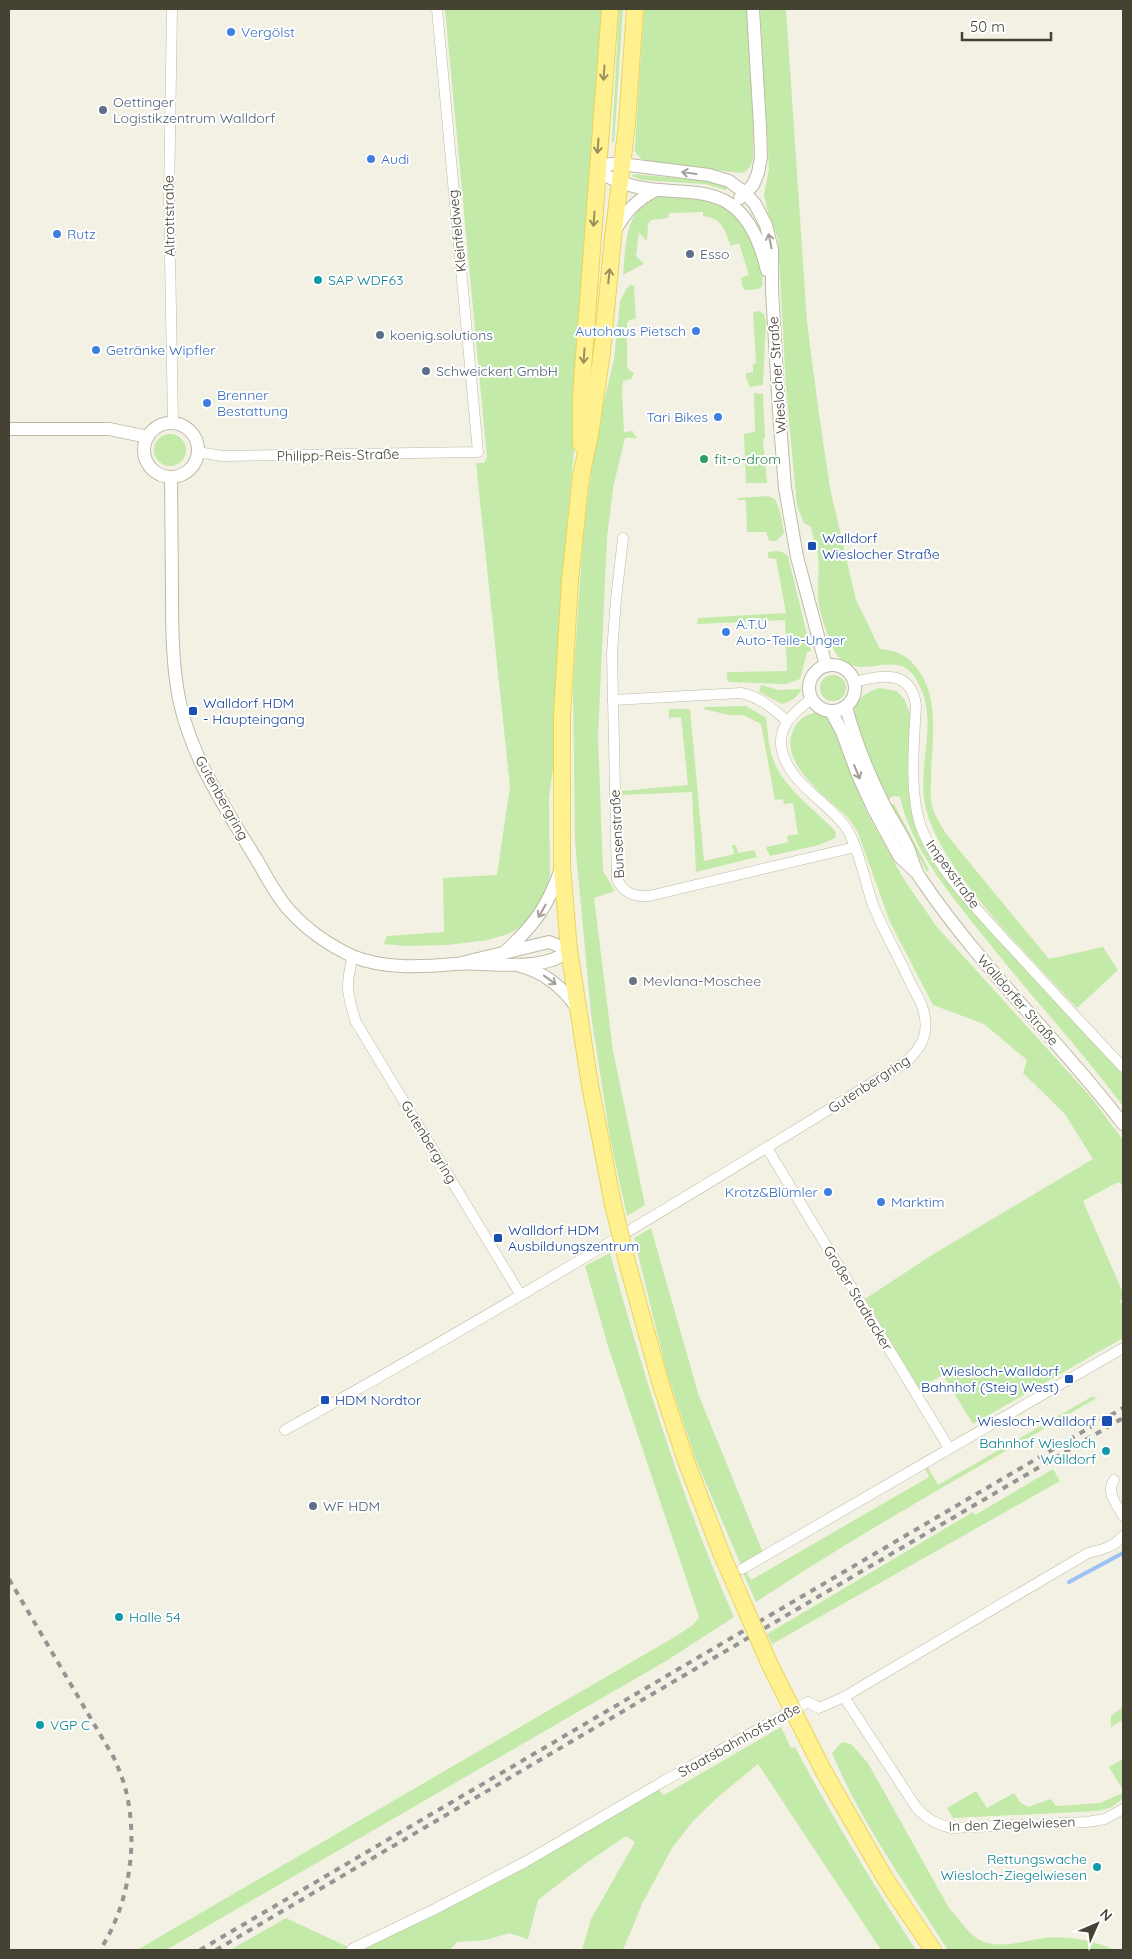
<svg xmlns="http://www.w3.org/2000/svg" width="1132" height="1959" viewBox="0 0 1132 1959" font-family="Quicksand,sans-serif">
  <rect width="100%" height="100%" fill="#f3f1e3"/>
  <g fill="#c3eaa9">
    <path d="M445,9H602L577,340L574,451L564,561L554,762L549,798L550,875L546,892L532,916L519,928L508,934L488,940L447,945L405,946L384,944L387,936L444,932L443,878L497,875L510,787L476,463H484L487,458Z"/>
    <path d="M619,9H623L614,143L612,141Z"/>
    <path d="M644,9H748L754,113L753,159C751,166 749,170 742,173L652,163C643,160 638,158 634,149L635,148Z"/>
    <path d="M760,9H786L807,322L818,407L830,488L856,600L880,649C900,651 910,657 921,674C939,703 932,742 931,776C931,786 930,797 932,806C935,816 941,825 946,834L1049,959L1103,947L1118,970L1077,1008C1031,957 938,870 925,804C917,763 940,719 917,681C914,674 905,665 897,665C877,662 853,676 837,655C831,647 821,616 819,606C816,590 820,573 818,556C816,547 813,537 811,527L804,523L797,506L786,388L778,239L768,213L764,195L769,169Z"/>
    <path d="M633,174L709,181L727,186L728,188L725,190L705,184L642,180L632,176Z"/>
    <path d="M660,196L711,199L741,218L761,263L763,278L762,286L758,289L745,290L742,285L741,278L749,275L739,243L731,246C724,230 723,218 703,216V212L669,213L668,218L651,220L648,224L647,241L639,233L636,256L644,264L623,275C626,244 624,208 660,196Z"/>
    <path d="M631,285L634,286L636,319L629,320L627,323V368L634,373L631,379L623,381L622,392L624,432L633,431L634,435L638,438H625L613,488L607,538L598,736L603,871L615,891L594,898L613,1051L645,1205L627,1216L610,1138L591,1014L575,841L573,684L583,538L595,440L614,359L620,301L627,288Z"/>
    <path d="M759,311L764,314L766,321L763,385L750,387L746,377V373L753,372V364L756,363L753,312Z"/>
    <path d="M754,393L763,394L765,438L763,439L767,483H746L744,434L755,432Z"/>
    <circle cx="170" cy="450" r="16"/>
    <path d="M768,496L775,499L780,511L784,533L776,541H769L766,532H747L746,500H737L738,498Z"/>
    <path d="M776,551L782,552L788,556L811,651L807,652L800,679L786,684L729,682L727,679V673L730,672L787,671L785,620L697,624L698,618L786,613L776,559L768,558V552Z"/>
    <circle cx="833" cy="688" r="13"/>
    <path d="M761,685L779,690L802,689C797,697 792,701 782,704L759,692Z"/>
    <path d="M879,688L897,691L904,699L910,713L908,784L912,814L916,829L940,866L1123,1070V1106C1080,1049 1032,997 988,942C954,898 912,852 900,797L894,796L887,800C879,781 854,732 854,713C855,699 867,692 879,688Z"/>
    <path d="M746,706L766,718C768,731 768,744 772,756C782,788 814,808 836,832L835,838L819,845L770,856L766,848L767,847L788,842L787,836L798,834L793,803L784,804L783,799L775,800L761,724L743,715H729L704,709L705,707Z"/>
    <path d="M669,709H690L704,861L734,854L732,845H736L738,853L754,850L757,857L696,872L692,792L621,795V791L688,785L681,717L669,718Z"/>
    <path d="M817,712L830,717L867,813L905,881L937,927L1090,1096L1123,1140V1186L1118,1182L1083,1201L1123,1293V1298L1120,1301L1123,1306V1338L973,1424L943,1375L919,1388L865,1299L932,1255L1093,1159L1065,1114L1023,1073L1027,1060L984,1024L933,1005L890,922L858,833C854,826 850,819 844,814C824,796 775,759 795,727C800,718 807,714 817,712Z"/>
    <path d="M894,804L929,870L927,872L890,805Z"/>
    <path d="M651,1228L699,1396L763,1553L741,1565L696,1460L667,1373L634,1238Z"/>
    <path d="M610,1253C644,1377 682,1500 734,1617L666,1661L166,1950H137L673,1638L693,1625L699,1617L608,1346L585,1266Z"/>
    <path d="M1093,1396L1095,1398L1100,1396C985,1464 867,1528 756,1602L743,1573L746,1572L751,1580L929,1477L925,1468L927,1466L938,1485Z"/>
    <path d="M1053,1469L1060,1481L772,1644L767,1634L973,1512L975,1515Z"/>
    <path d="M1123,1707V1720L1111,1727V1716Z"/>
    <path d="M781,1727L791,1748L795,1747C832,1817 873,1884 916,1950H881L758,1764L718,1797L693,1821L672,1848L642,1904L623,1950H582L591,1919L635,1842L626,1836L582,1866L538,1900L528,1939L509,1933L486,1940L457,1942L450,1950H230L286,1918L348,1947L438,1910L658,1789L664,1795Z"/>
    <path d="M842,1742L851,1744L868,1763L949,1908C958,1918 967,1932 978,1939C998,1951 1025,1940 1046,1938C1069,1936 1093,1940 1114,1950H948C907,1886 861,1823 832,1753Z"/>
    <path d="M1123,1759V1799L1110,1808L1097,1811L953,1818L947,1808L976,1791L987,1808L1014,1793L1020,1802L1028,1807L1051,1799L1055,1805L1059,1806L1100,1803L1122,1793L1123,1790L1109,1767Z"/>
  </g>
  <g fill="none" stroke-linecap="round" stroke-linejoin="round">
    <path stroke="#9bc2f4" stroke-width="4" d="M1069,1582L1123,1553"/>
    <g stroke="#bfbaa6" stroke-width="11">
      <g id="minor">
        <path d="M172,9L169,199L173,423"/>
        <path d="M198,452L222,456L478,452L437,9"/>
        <path d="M623,538L616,599L612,653L617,879C624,893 633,897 649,896L855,847"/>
        <path d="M855,682C881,675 912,669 916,706C914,741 909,793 921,827C936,867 976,908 1004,939C1044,982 1083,1025 1123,1067"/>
        <path d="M613,700L741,693C760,697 772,708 787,721"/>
        <path d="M353,956C345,985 347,994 356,1022L520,1294"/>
        <path d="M767,1148L949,1448"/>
        <path d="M285,1430C496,1313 702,1188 906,1062C919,1050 928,1037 925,1019C924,1006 917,995 911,984C899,957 884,932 873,905C865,882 859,849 847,829C830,803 791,786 782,751C776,726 795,712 812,698"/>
        <path d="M1114,1480C1105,1492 1118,1506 1123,1516"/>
        <path d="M742,1569L1123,1348"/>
        <path d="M844,1697L916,1807C926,1819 937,1825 952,1828L1087,1822L1105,1819L1123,1809"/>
        <path d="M352,1949L435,1909L525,1862L664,1781L808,1702L819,1708L844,1697L1088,1553C1101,1550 1114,1547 1123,1536"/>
      </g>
    </g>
    <g stroke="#bfbaa6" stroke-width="14">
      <g id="tertiary">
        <path d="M597,169L611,164H621L709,175L729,181L745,193L755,204L766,225L772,250V290L779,411L785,488L797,557L826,666"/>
        <path d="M597,170C667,218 738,150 767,270"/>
        <path d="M740,198L753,185L758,173L761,157L760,127L753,9"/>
        <path d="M615,231C624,213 638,199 656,190"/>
        <circle cx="171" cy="450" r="27"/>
        <path d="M9,429H109L148,437"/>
        <path d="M171,477C171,514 172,551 172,588C172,621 172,655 177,687C186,749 223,805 255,857C266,875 276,896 290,911C307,930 329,945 352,956C383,969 421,967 454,964C488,961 543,974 569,950L549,942L457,964"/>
        <circle cx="832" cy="688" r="23"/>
        <path d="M846,707C855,741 868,773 884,805C892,820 901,833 908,848C912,858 914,870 921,879C980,967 1059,1040 1123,1124"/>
        <path d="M831,711L842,732L858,775L874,810L899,856L915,871"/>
        <path d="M506,951C536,923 547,907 561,869"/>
        <path d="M520,966C544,972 563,988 577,1008"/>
      </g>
    </g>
    <g stroke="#ead55a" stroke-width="18">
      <g id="primary">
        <path d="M581,444V396L610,9"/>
        <path d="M613,1204L590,1085L569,950L562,867V716L570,581L581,476L590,435L602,352L613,238L627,124L635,9"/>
        <path d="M627,1262L661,1385L686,1461L722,1555"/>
        <path d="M824,1772L886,1880L933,1950"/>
      </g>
    </g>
    <use href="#minor" stroke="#fff" stroke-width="10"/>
    <use href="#tertiary" stroke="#fff" stroke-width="12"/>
    <use href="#primary" stroke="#fff090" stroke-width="16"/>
    <g stroke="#949494" stroke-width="4" stroke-dasharray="6 6" stroke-linecap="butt">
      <path d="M9,1579L114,1758C118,1767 122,1777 125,1787C139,1840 130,1904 100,1950"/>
      <path d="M200,1950L1123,1408"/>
      <path d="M216,1950L1123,1418"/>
    </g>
    <g stroke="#ead55a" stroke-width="18" stroke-linecap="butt">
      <g id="primary-bridge">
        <path d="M613,1204L627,1262"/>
        <path d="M722,1555L770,1665L824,1772"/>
      </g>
    </g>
    <use href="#primary-bridge" stroke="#fff090" stroke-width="16"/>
  </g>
  <defs><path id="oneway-shaft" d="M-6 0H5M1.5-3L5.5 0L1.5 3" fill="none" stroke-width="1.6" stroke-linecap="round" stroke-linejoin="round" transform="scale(1.25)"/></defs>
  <g stroke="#99905d">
    <use href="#oneway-shaft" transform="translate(604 73) rotate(94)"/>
    <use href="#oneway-shaft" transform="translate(598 146) rotate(94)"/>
    <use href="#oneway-shaft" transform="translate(594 219) rotate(94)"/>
    <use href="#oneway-shaft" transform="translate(609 276) rotate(-84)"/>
    <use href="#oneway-shaft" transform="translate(584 356) rotate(94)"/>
  </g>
  <g stroke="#a2a099">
    <use href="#oneway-shaft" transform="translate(689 173) rotate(-172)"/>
    <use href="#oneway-shaft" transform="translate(770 241) rotate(-102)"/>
    <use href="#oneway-shaft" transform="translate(857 772) rotate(68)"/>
    <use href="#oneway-shaft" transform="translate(542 911) rotate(120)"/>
    <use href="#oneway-shaft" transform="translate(550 980) rotate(36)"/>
  </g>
  <g fill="#3f7fe0" stroke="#fff" stroke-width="2">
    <circle cx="231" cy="32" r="5"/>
    <circle cx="371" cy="159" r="5"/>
    <circle cx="57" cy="234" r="5"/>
    <circle cx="696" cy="331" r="5"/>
    <circle cx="96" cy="350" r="5"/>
    <circle cx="207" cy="403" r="5"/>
    <circle cx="718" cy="417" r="5"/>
    <circle cx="726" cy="632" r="5"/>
    <circle cx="828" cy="1192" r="5"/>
    <circle cx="881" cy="1202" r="5"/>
  </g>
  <g fill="#5c6f8a" stroke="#fff" stroke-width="2">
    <circle cx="103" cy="110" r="5"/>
    <circle cx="690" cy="254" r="5"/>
    <circle cx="380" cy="335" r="5"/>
    <circle cx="426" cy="371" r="5"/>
    <circle cx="313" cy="1506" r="5"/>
  </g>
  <g fill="#0f9aa8" stroke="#fff" stroke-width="2">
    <circle cx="318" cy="280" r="5"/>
    <circle cx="1106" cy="1451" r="5"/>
    <circle cx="119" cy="1617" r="5"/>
    <circle cx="40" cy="1725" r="5"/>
    <circle cx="1097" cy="1867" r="5"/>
  </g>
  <circle fill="#2e9e5b" stroke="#fff" stroke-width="2" cx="704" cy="459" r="5"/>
  <g fill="#1a4fb4" stroke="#fff" stroke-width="2">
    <rect x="807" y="541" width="10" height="10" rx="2.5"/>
    <rect x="188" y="706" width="10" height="10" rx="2.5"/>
    <rect x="493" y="1233" width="10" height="10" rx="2.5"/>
    <rect x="1064" y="1374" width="10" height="10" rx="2.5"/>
    <rect x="320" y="1395" width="10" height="10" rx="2.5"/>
    <rect x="1101" y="1415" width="12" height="12" rx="2.5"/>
  </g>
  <circle fill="#6b7280" stroke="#fff" stroke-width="2" cx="633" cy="981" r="5"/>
  <g text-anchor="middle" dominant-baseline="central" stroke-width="4" stroke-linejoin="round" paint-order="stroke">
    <g font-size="14" fill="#366cbe" stroke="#fff" text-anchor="start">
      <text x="241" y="32">Vergölst</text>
      <text x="381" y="159">Audi</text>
      <text x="67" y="234">Rutz</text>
      <text x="686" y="331" text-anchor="end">Autohaus Pietsch</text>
      <text x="106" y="350">Getränke Wipfler</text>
      <text x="217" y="395">Brenner<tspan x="217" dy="16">Bestattung</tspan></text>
      <text x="708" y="417" text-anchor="end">Tari Bikes</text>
      <text x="736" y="624">A.T.U<tspan x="736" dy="16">Auto-Teile-Unger</tspan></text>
      <text x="818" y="1192" text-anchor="end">Krotz&amp;Blümler</text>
      <text x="891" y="1202">Marktim</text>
    </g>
    <g font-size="14" fill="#4e5e75" stroke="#fff" text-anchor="start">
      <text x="113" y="102">Oettinger<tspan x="113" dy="16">Logistikzentrum Walldorf</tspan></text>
      <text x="700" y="254">Esso</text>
      <text x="390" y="335">koenig.solutions</text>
      <text x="436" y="371">Schweickert GmbH</text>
      <text x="323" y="1506">WF HDM</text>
    </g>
    <g font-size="14" fill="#454133" stroke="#fff">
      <text transform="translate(169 216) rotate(-91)">Altrottstraße</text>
      <text transform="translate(457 231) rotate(-96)">Kleinfeldweg</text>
      <text transform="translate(777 375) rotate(-94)">Wieslocher Straße</text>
      <text transform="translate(338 455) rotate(-1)">Philipp-Reis-Straße</text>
      <text transform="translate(222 798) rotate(61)">Gutenbergring</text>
      <text transform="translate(617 834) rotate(-93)">Bunsenstraße</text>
      <text transform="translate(953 874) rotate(54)">Impexstraße</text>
      <text transform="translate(1018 1000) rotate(49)">Walldorfer Straße</text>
      <text transform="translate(869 1084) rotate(-33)">Gutenbergring</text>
      <text transform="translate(429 1142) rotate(59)">Gutenbergring</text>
      <text transform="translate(858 1298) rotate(59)">Großer Stadtacker</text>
      <text transform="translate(739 1740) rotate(-29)">Staatsbahnhofstraße</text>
      <text transform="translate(1012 1824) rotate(-2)">In den Ziegelwiesen</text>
    </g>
    <g font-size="14" fill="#0d838f" stroke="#fff" text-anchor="start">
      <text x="328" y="280">SAP WDF63</text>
      <text x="1096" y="1443" text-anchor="end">Bahnhof Wiesloch<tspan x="1096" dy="16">Walldorf</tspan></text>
      <text x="129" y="1617">Halle 54</text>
      <text x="50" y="1725">VGP C</text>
      <text x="1087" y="1859" text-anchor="end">Rettungswache<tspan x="1087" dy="16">Wiesloch-Ziegelwiesen</tspan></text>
    </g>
    <g font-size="14" fill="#27864d" stroke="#fff" text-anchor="start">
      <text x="714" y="459">fit-o-drom</text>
    </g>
    <g font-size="14" fill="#164399" stroke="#fff" text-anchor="start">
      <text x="822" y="538">Walldorf<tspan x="822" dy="16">Wieslocher Straße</tspan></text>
      <text x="203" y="703">Walldorf HDM<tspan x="203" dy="16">- Haupteingang</tspan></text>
      <text x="508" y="1230">Walldorf HDM<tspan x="508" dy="16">Ausbildungszentrum</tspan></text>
      <text x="1059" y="1371" text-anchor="end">Wiesloch-Walldorf<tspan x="1059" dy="16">Bahnhof (Steig West)</tspan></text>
      <text x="335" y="1400">HDM Nordtor</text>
      <text x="1096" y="1421" text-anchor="end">Wiesloch-Walldorf</text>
    </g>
    <g font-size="14" fill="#5b616d" stroke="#fff" text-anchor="start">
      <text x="643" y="981">Mevlana-Moschee</text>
    </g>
  </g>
  <rect width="1132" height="1959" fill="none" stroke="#454133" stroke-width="20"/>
  <g transform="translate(1097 1924) rotate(45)" stroke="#ffffff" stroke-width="4" paint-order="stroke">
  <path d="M0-4L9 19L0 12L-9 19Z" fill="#454133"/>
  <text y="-8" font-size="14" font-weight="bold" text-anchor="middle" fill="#454133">N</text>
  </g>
  <path d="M962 32v8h89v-8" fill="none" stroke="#454133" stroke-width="2.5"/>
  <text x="970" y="32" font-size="15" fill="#454133" stroke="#ffffff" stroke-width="4" paint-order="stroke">50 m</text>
</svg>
